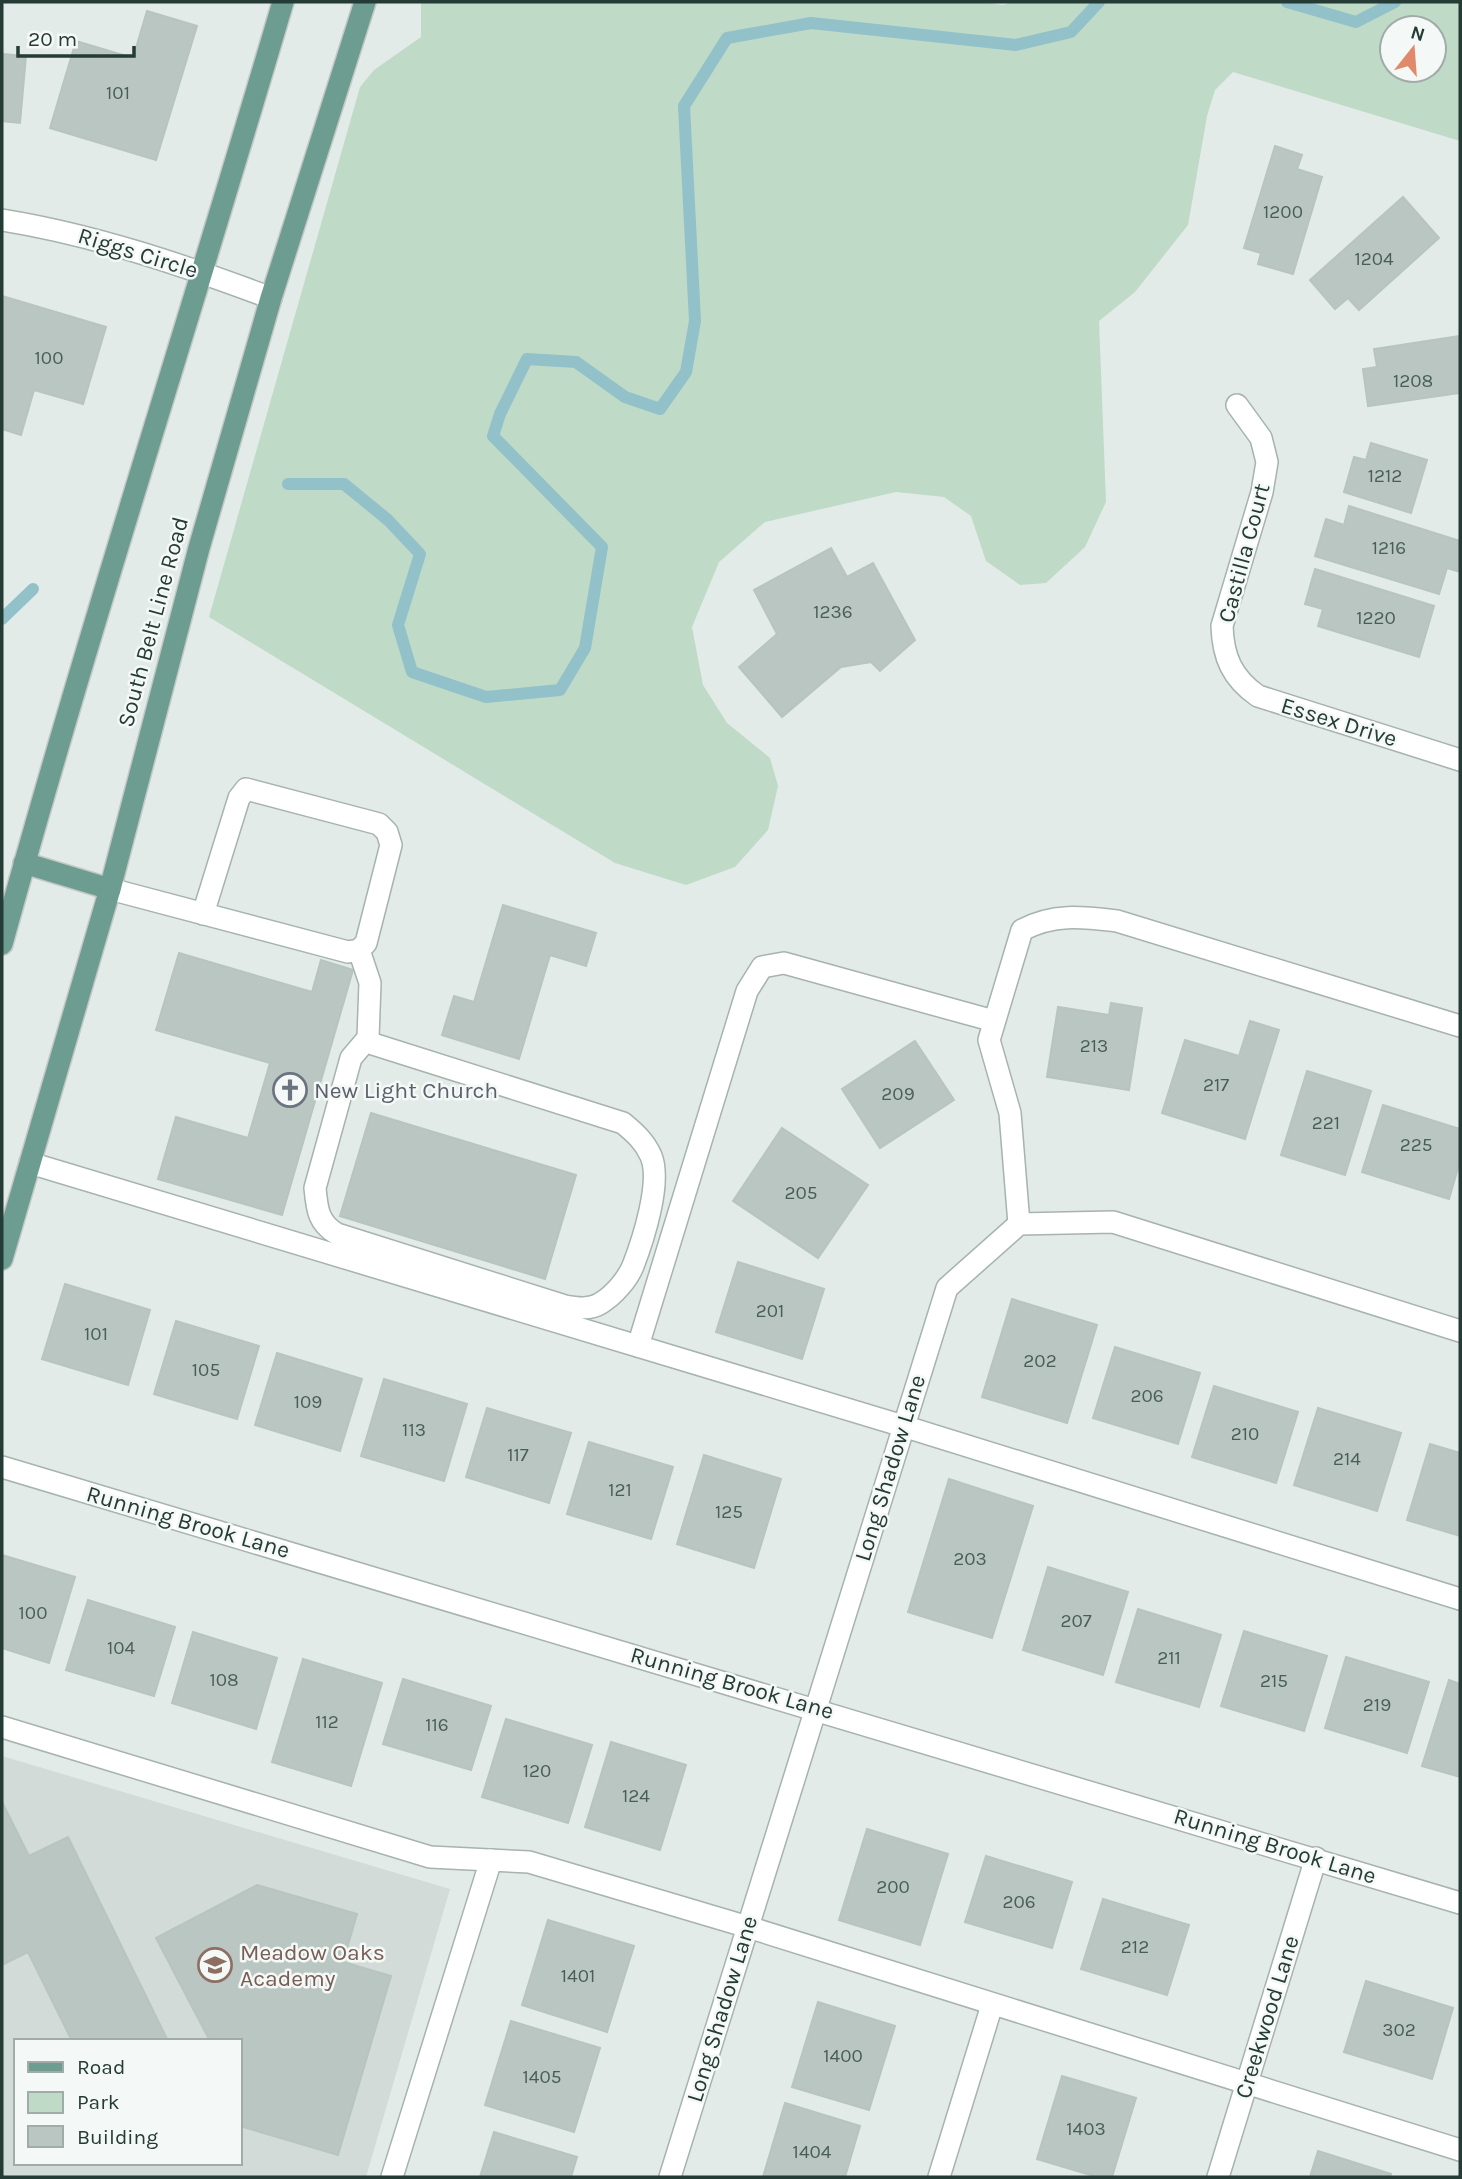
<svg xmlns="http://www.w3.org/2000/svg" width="1462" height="2179" viewBox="0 0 1462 2179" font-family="Karla,sans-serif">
  <rect width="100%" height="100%" fill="#e3ebe8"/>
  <path fill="#d2dbd7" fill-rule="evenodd" d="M2,1756L450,1889L366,2177H2ZM16,2041H240V2163H16Z"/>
  <path fill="#bfdac6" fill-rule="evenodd" d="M421,2H982L1003,5L1012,2H1460V141L1233,72L1215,90L1207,116L1188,225L1135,292L1099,321L1106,502L1085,547L1046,583L1020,585L986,561L971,516L944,497L896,492L765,522L719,562L692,627L703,685L727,723L770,758L778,786L768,830L735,867L686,885L615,863L209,617L360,87L374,70L421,37ZM1392,28H1434V70H1392Z"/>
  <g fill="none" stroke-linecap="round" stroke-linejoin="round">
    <g stroke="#92c1ca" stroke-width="12">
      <path d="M1287,2L1356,22L1395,2"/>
      <path d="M288,484H344L388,520L420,554L398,625L412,672L486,697L560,690L585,648L602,547L493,436L500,414L527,359L576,362L625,397L660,409L686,372L695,321L684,106L727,38L811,23L1016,45L1071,32L1099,2"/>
      <path d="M2,619L33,589"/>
    </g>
  </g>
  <g fill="#b9c6c1" stroke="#b7c4bf" stroke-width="2">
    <path d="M147,11L197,26L156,160L50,128L76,41L133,58Z"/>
    <path d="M2,54L26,56L20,123L2,121Z"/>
    <path d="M1275,146L1302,155L1297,169L1322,177L1293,274L1258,264L1261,253L1244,248Z"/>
    <path d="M1403,197L1439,238L1359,310L1348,298L1335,309L1310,280Z"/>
    <path d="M2,296L106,327L83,404L34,390L21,435L2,429Z"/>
    <path d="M1460,336V393L1368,406L1363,369L1377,367L1374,349Z"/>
    <path d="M1371,443L1427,460L1411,513L1344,492L1354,457L1366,460Z"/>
    <path d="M1349,506L1460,541V572L1447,568L1439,594L1315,556L1326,519L1344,525Z"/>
    <path d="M831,548L847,577L873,563L915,640L880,671L871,662L841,667L782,717L739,667L777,634L754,590Z"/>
    <path d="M1315,569L1434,606L1419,657L1318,626L1323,609L1305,604Z"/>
    <path d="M503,905L596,933L586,966L550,955L519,1059L442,1035L454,996L474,1002Z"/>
    <path d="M179,953L312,992L321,960L353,970L282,1215L158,1179L176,1117L248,1138L270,1063L156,1030Z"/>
    <path d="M1111,1003L1142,1008L1129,1090L1047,1077L1058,1007L1109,1015Z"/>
    <path d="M1250,1021L1279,1030L1245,1139L1162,1113L1185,1040L1239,1056Z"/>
    <path d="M915,1041L954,1100L880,1148L842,1089Z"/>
    <path d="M1307,1071L1371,1091L1345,1175L1281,1155Z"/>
    <path d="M1383,1105L1460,1129V1161L1449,1199L1362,1172Z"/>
    <path d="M371,1113L576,1175L545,1279L340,1216Z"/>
    <path d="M782,1128L868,1185L818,1258L733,1201Z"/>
    <path d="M738,1262L824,1289L802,1359L716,1332Z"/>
    <path d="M65,1284L150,1310L128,1385L42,1359Z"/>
    <path d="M1012,1299L1097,1325L1067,1423L982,1397Z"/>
    <path d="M176,1321L259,1346L237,1419L154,1394Z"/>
    <path d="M1115,1347L1200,1373L1178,1444L1093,1418Z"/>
    <path d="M277,1353L362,1379L340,1451L255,1425Z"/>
    <path d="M384,1379L467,1404L444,1481L361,1456Z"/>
    <path d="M1214,1386L1298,1412L1276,1483L1192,1457Z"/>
    <path d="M487,1408L571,1433L549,1503L466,1477Z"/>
    <path d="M1318,1408L1401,1433L1377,1511L1294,1485Z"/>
    <path d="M589,1442L673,1467L651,1539L567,1514Z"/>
    <path d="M1430,1444L1460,1453V1536L1407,1520Z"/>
    <path d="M704,1455L781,1479L754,1568L677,1544Z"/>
    <path d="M949,1479L1033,1506L992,1638L908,1612Z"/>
    <path d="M2,1555L75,1577L49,1663L2,1648Z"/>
    <path d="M1048,1567L1128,1592L1103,1675L1023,1650Z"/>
    <path d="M88,1600L175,1627L154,1696L66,1670Z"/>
    <path d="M1138,1609L1221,1635L1199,1707L1116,1682Z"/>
    <path d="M1244,1631L1327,1656L1304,1731L1221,1706Z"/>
    <path d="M193,1632L277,1658L256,1729L172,1703Z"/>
    <path d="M1346,1657L1429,1682L1407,1753L1325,1728Z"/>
    <path d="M303,1659L382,1683L351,1786L272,1762Z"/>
    <path d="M403,1679L491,1706L471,1770L383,1744Z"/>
    <path d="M1449,1680L1460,1684V1777L1422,1766Z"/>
    <path d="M506,1719L592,1745L568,1823L482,1797Z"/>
    <path d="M611,1742L686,1765L660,1850L585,1827Z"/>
    <path d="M2,1802L29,1856L68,1837L168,2041H72L28,1952L2,1965Z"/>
    <path d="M867,1829L948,1854L920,1945L839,1920Z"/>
    <path d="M986,1856L1072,1882L1052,1948L965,1922Z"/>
    <path d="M257,1885L357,1914L343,1962L391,1976L338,2155L240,2126V2041H210L156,1938Z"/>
    <path d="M1103,1899L1189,1925L1167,1995L1081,1969Z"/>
    <path d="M548,1920L634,1946L607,2032L522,2005Z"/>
    <path d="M1366,1981L1453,2008L1432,2079L1344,2052Z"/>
    <path d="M818,2002L895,2026L869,2110L792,2087Z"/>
    <path d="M511,2021L600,2048L574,2132L485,2105Z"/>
    <path d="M1062,2076L1136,2098L1112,2177H1097L1037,2159Z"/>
    <path d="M785,2103L860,2126L845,2177H763Z"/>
    <path d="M494,2132L577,2157L571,2177H480Z"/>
    <path d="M1318,2151L1391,2174L1390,2177H1310Z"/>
  </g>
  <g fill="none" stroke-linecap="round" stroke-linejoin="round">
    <g stroke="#a6b3af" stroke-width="24">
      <g id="service">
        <path d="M110,889L348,952L359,950L366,943L391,845L387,832L379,824L246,789L239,798L203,914"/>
        <path d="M359,950L370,983L368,1038L373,1044L623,1123C635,1133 645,1142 651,1156C662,1182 643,1240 633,1266C627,1280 614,1295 601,1303C590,1310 577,1308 565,1306L337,1234C318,1223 317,1209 315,1188L351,1058L368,1038"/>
        <path d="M30,1163L903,1426L1460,1599"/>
        <path d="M1019,1224L1010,1113L989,1040L1022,930C1054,913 1083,917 1117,921L1460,1026"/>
        <path d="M638,1346L747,991L762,967L784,963L994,1021"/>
        <path d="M2,1727L430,1857L529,1862L748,1927L1460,2150"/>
        <path d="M392,2177L491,1860"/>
        <path d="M939,2177L992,2005"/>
      </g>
    </g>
    <g stroke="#a6b3af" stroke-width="24">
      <g id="minor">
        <path d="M2,220C95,235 183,265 271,298"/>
        <path d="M1237,405L1261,438L1267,462L1262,492L1222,626C1223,657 1232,678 1258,696L1460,760"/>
        <path d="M2,1467L1460,1903"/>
        <path d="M670,2177L947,1288L1019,1224L1113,1222L1460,1331"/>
        <path d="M1218,2177L1316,1858"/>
      </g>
    </g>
    <g stroke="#c2c8c6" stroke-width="24">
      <g id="primary">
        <path d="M24,863L110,889"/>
        <path d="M2,944C89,628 191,316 283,2"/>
        <path d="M2,1259L110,889L199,548L271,298L365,2"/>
      </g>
    </g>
    <use href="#service" stroke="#fff" stroke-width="21"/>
    <use href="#minor" stroke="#fff" stroke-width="21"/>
    <use href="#primary" stroke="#6d9c90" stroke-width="21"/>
  </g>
  <defs>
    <g id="church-ring" transform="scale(1.75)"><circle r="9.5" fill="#f4f8f6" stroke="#6b7280" stroke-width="1.5"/><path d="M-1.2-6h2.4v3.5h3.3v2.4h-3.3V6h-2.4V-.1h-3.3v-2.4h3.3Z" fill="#6b7280"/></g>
    <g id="school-ring" transform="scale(1.75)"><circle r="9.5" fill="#f4f8f6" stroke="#8d6e63" stroke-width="1.5"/><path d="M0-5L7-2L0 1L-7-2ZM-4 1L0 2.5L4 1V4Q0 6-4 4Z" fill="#8d6e63"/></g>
  </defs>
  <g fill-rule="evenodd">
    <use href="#church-ring" x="290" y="1090"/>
    <use href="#school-ring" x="215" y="1965"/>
  </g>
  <g text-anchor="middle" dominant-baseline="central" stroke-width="5" stroke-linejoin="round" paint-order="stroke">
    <g font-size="19" fill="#4a5e58">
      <text x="118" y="93">101</text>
      <text x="1283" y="212">1200</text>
      <text x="1374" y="259">1204</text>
      <text x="49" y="358">100</text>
      <text x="1413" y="381">1208</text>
      <text x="1385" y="476">1212</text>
      <text x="1389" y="548">1216</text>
      <text x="833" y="612">1236</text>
      <text x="1376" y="618">1220</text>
      <text x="1094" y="1046">213</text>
      <text x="1216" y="1085">217</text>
      <text x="898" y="1094">209</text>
      <text x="1326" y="1123">221</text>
      <text x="1416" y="1145">225</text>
      <text x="801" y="1193">205</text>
      <text x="770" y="1311">201</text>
      <text x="96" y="1334">101</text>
      <text x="1040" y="1361">202</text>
      <text x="206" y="1370">105</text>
      <text x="1147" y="1396">206</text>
      <text x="308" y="1402">109</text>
      <text x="414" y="1430">113</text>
      <text x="1245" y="1434">210</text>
      <text x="518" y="1455">117</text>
      <text x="1347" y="1459">214</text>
      <text x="620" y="1490">121</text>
      <text x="729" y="1512">125</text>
      <text x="970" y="1559">203</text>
      <text x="33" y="1613">100</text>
      <text x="1076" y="1621">207</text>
      <text x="121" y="1648">104</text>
      <text x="1169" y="1658">211</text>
      <text x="224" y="1680">108</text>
      <text x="1274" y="1681">215</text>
      <text x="1377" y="1705">219</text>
      <text x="327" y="1722">112</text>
      <text x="437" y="1725">116</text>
      <text x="537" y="1771">120</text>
      <text x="636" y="1796">124</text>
      <text x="893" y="1887">200</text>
      <text x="1019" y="1902">206</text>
      <text x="1135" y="1947">212</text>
      <text x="578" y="1976">1401</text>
      <text x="1399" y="2030">302</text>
      <text x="843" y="2056">1400</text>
      <text x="542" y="2077">1405</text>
      <text x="1086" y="2129">1403</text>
      <text x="812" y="2152">1404</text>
    </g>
    <g font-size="23" fill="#253b35" stroke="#f4f8f6">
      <text transform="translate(138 253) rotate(17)">Riggs Circle</text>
      <text transform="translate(1244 553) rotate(-75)">Castilla Court</text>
      <text transform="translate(153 622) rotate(-75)">South Belt Line Road</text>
      <text transform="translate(1339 722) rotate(17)">Essex Drive</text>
      <text transform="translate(890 1468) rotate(-73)">Long Shadow Lane</text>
      <text transform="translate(188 1522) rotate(16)">Running Brook Lane</text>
      <text transform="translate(732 1683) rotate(16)">Running Brook Lane</text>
      <text transform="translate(1275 1846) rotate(17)">Running Brook Lane</text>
      <text transform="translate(722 2009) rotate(-73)">Long Shadow Lane</text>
      <text transform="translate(1267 2017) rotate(-73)">Creekwood Lane</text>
    </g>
    <g font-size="23" fill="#5b616d" stroke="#f4f8f6" text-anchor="start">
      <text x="314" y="1090">New Light Church</text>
    </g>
    <g font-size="23" fill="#785e54" stroke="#f4f8f6" text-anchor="start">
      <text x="240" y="1952">Meadow Oaks<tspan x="240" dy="26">Academy</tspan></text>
    </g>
  </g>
  <rect width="1462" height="2179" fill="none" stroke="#253b35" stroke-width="7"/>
  <rect x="14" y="2039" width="228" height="126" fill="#f4f8f6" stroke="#a1aca9" stroke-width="2"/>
  <rect x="28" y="2062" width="35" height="10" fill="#6d9c90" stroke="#a1aca9" stroke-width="2"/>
  <text x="77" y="2074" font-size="21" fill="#253b35">Road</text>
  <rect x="28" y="2092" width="35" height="21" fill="#bfdac6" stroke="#a1aca9" stroke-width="2"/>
  <text x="77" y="2109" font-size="21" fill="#253b35">Park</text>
  <rect x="28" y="2126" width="35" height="21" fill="#b9c6c1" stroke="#a1aca9" stroke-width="2"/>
  <text x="77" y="2144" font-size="21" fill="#253b35">Building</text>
  <g transform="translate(1413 49) rotate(17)"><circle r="33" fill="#f4f8f6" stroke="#a1aca9" stroke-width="2"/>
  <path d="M0-5L12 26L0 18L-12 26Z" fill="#e2896b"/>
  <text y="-10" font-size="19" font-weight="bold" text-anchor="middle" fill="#253b35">N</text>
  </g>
  <path d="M18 46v10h116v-10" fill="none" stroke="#253b35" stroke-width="3.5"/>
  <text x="28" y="46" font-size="21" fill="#253b35" stroke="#f4f8f6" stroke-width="5" paint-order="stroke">20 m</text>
</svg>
